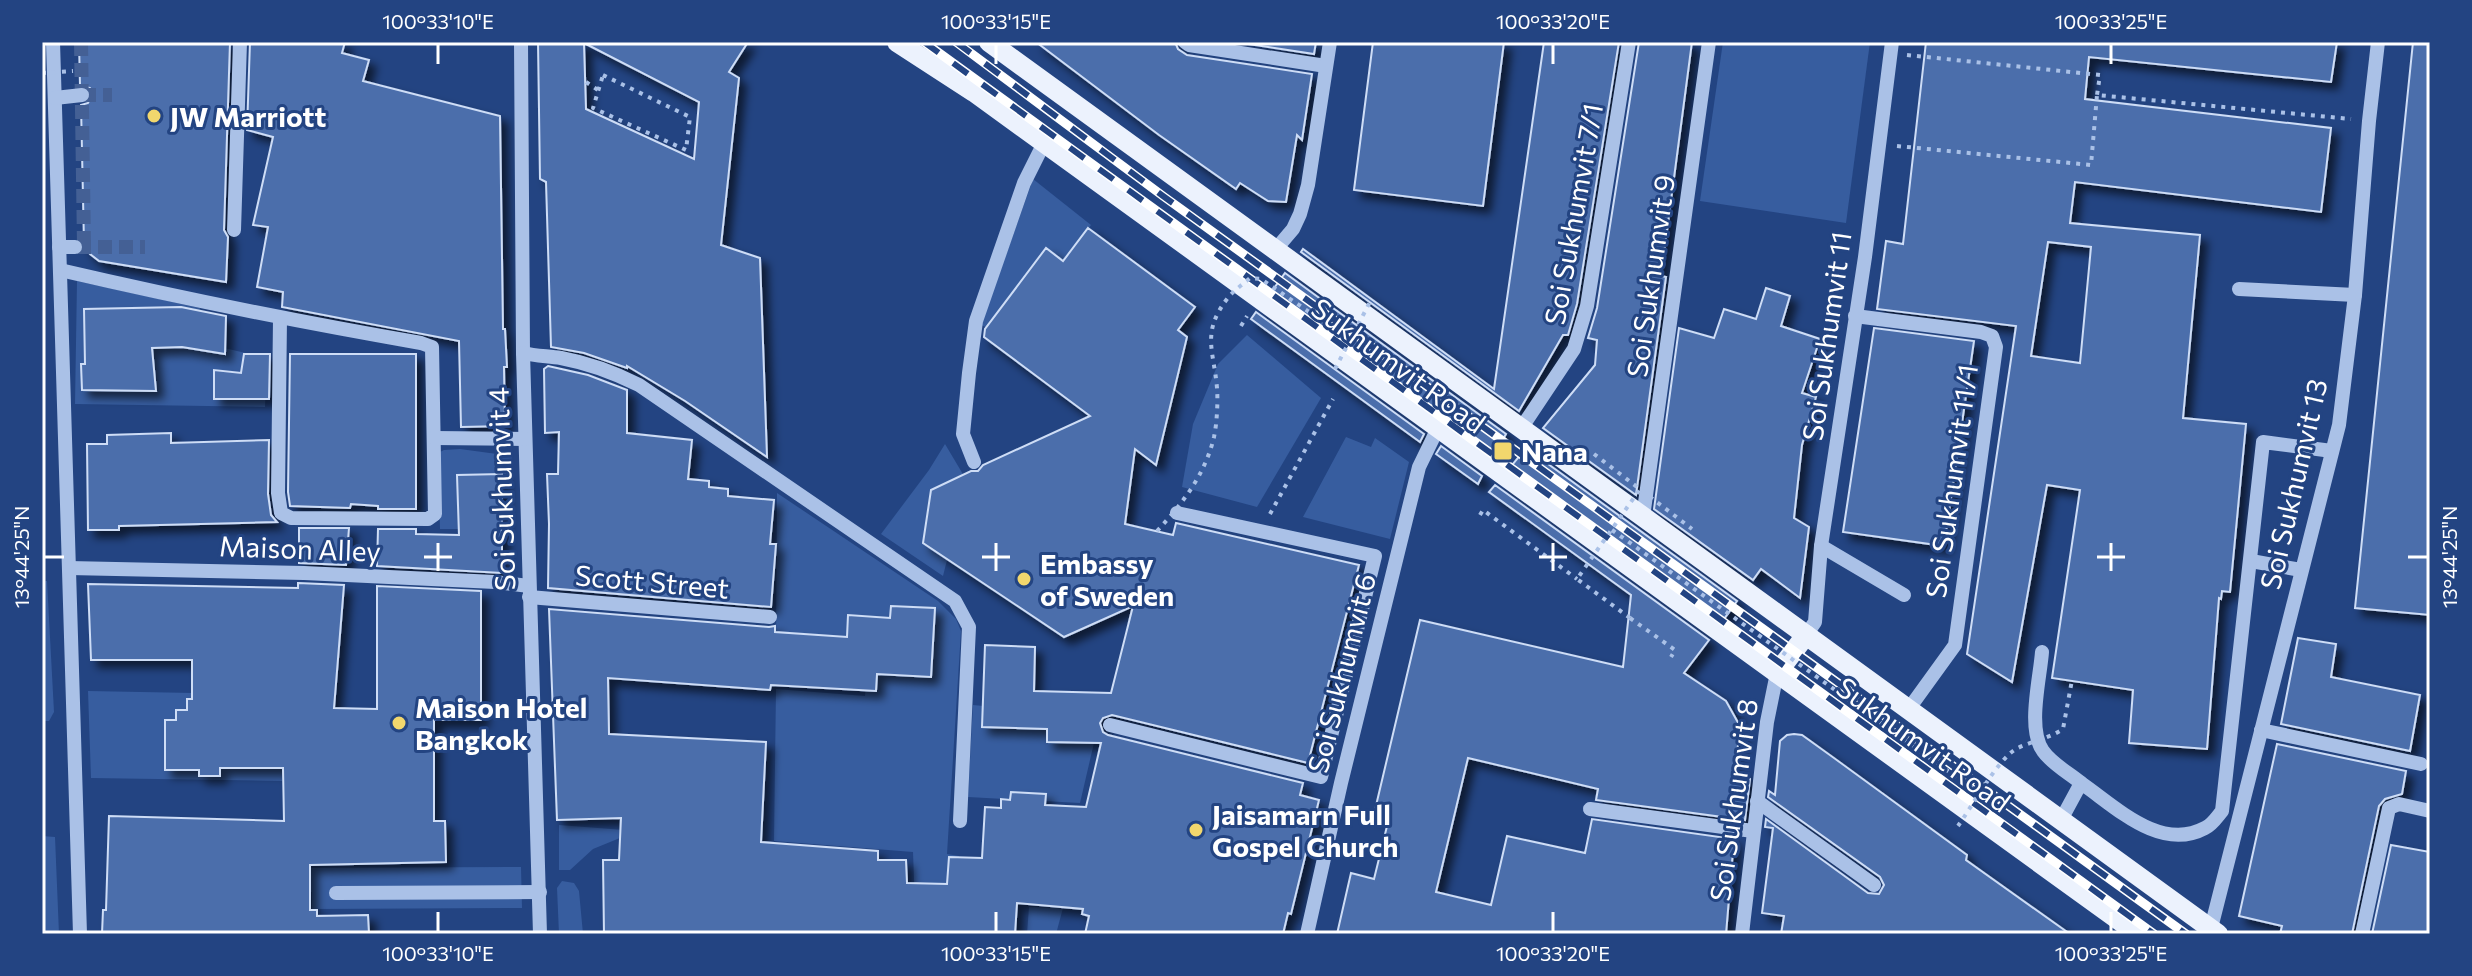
<svg xmlns="http://www.w3.org/2000/svg" width="2472" height="976" viewBox="0 0 2472 976" font-family="Commissioner,sans-serif">
  <defs>
    <filter id="shadow"><feDropShadow dx="7" dy="7" stdDeviation="4" flood-color="#0009"/></filter>
  </defs>
  <rect width="100%" height="100%" fill="#234482"/>
  <g fill="#375d9f">
    <path d="M1723,42H1870L1846,223L1700,201Z"/>
    <path d="M1033,179L1091,225L1006,336L981,325Z"/>
    <path d="M77,281L200,308L195,341L267,358L265,407L75,404Z"/>
    <path d="M1247,335L1321,398L1257,507L1182,487L1193,424L1218,364Z"/>
    <path d="M1346,437L1371,447L1375,438L1409,462L1390,539L1303,517Z"/>
    <path d="M945,444L967,481L943,576L881,534L929,470Z"/>
    <path d="M460,449L512,456L510,474L457,475L461,529H440L438,453L444,450Z"/>
    <path d="M777,493L938,601L956,619L961,631L947,854L959,856V888L916,934L913,852L774,841L776,689L865,696L869,650L776,643Z"/>
    <path d="M42,581H47L54,712L49,721H42Z"/>
    <path d="M88,691L194,693L282,723V781L91,778Z"/>
    <path d="M973,705L1100,717L1080,803L968,797Z"/>
    <path d="M559,825L637,831L593,849L570,870H559Z"/>
    <path d="M42,836L55,837L59,934H42Z"/>
    <path d="M521,867L522,908L312,909V892H282V868Z"/>
    <path d="M562,881L574,883L579,891L583,934H559L557,888Z"/>
    <path d="M1029,907L1063,908L1056,934H1027Z"/>
  </g>
  <g fill="#4b6eab" stroke="#ceddf6" stroke-width="2" fill-rule="evenodd" filter="url(#shadow)">
    <path d="M79,42H230L224,230L228,237L226,282L99,261L90,254L84,244L81,105L88,103L92,95L90,88L80,85Z"/>
    <path d="M250,42H345L342,53L369,60L363,81L500,116L503,329H505L507,367H504L505,426L461,427L459,341L282,307L283,292L257,287L268,227L253,225L273,137L247,130Z"/>
    <path d="M538,42H748L729,72L739,78L721,245L760,258L767,457L685,401L627,366V368L584,353L551,347L546,182L540,179ZM584,43L699,102L694,159L586,109Z"/>
    <path d="M1036,42H1175L1178,49L1187,55L1312,74L1302,140L1297,135L1286,202L1268,201L1240,183L1236,189L1159,135Z"/>
    <path d="M1235,42H1316L1314,54Z"/>
    <path d="M1373,42H1504L1483,206L1354,190Z"/>
    <path d="M1544,42H1619L1577,304L1568,335H1563L1519,411L1301,252L1303,249L1494,389Z"/>
    <path d="M1639,42H1692L1661,276L1666,277L1636,495L1543,428L1595,365L1597,340L1588,338L1597,308Z"/>
    <path d="M1926,42H2337L2331,82L2089,57L2085,99L2331,128L2321,212L2075,182L2070,223L2200,235L2183,418L2246,424L2230,592L2222,591L2221,599L2219,598L2207,749L2129,743L2133,690L2052,678L2080,490L2047,485L2012,682L1967,654L2016,326L1877,309L1886,241L1903,244ZM2048,242L2091,247L2080,363L2031,356Z"/>
    <path d="M2413,42H2430V615L2355,608Z"/>
    <path d="M1088,228L1195,307L1178,330L1187,337L1156,465L1135,449L1125,524L1173,535L1176,523L1359,565L1308,763L1112,715L1103,718L1100,723L1103,732L1108,735L1303,783L1300,795L1319,800L1291,914L1288,913L1283,934H1085L1089,916L1082,914L1083,909L1017,903L1015,934H604L603,860H619L621,818L557,820L549,609L769,627L775,626V632L847,637L848,615L890,618L891,606L935,608L931,677L877,674L876,691L771,685L770,690L608,678L609,734L766,742L761,842L878,851V860H906L907,883L947,884L949,857L982,858L985,807L1001,808V799L1010,800L1011,792L1046,794L1045,805L1086,807L1101,743L1047,742V729L982,727L985,645L1035,647L1034,691L1111,693L1133,606L1064,637L923,543L931,490L971,471H978L983,465L1090,416L984,337L985,329L1046,248L1063,261Z"/>
    <path d="M1285,273L1506,434L1495,453L1272,291Z"/>
    <path d="M1766,288L1790,296L1781,326L1820,339L1802,393L1816,397L1802,445L1794,518L1809,527L1800,598L1761,569L1753,580L1654,509L1679,328L1714,338L1724,309L1756,319Z"/>
    <path d="M181,307L226,316L225,354L182,347L152,348L156,391L82,390L81,364H85L84,309Z"/>
    <path d="M1256,312L1424,434L1420,442L1251,319Z"/>
    <path d="M1874,328L1974,341L1944,546L1843,532Z"/>
    <path d="M244,354H270L269,399H214V370L241,373Z"/>
    <path d="M290,354H416V509H378V506L351,504L350,508L290,506L288,492Z"/>
    <path d="M548,366L588,375L627,390V433L692,440L688,479L709,481V487L728,489V496L774,500L770,544H776L771,607L548,588L549,524L547,474H558L559,432L545,433L544,369Z"/>
    <path d="M171,433V443L269,440L268,494L271,515L277,522L119,526V530H88L87,444H107V435Z"/>
    <path d="M1441,446L1482,476L1478,484L1436,454Z"/>
    <path d="M1526,448L1737,601L1724,619L1512,465Z"/>
    <path d="M502,474V573L377,566L378,529H416V534L459,535L457,475Z"/>
    <path d="M1495,485L1709,640L1684,673L1726,701L1741,728L1734,769L1750,779L1745,820L1596,800L1598,789L1468,758L1436,892L1491,905L1507,836L1585,853L1592,819L1734,839L1726,934H1337L1351,873L1374,879L1389,818L1374,814L1420,620L1623,667L1631,595L1489,492Z"/>
    <path d="M299,528H349L346,565L299,563Z"/>
    <path d="M298,583L344,585L334,708L377,709V586L481,591V720H434V821H445L446,862L310,865V910H317V916L368,915L369,934H102L103,910H106L109,816L284,821L283,768H220V776H199V770H165V720H176V710H187V699H192V660H91L88,584L298,588Z"/>
    <path d="M2298,638L2336,644L2331,677L2420,695L2410,751L2281,724Z"/>
    <path d="M1794,734L1802,735L1834,758L1967,855L1966,860L2070,934H1781L1784,916L1762,913L1773,828L1765,827L1766,819L1868,893L1879,894L1884,885L1880,877L1768,797L1769,791L1775,795L1780,741L1787,735Z"/>
    <path d="M2277,744L2406,771L2402,794L2385,799L2379,806L2352,934H2280L2282,926L2239,916Z"/>
    <path d="M2391,845L2430,852V934H2372Z"/>
  </g>
  <g fill="none" stroke-linecap="round" stroke-linejoin="round">
    <g stroke="#446095" stroke-width="14" stroke-dasharray="14 7" stroke-linecap="butt">
      <path d="M81,42L84,246"/>
      <path d="M82,95H112"/>
      <path d="M77,247H145"/>
    </g>
    <g stroke="#aac1e7" stroke-width="4" stroke-dasharray="4 6" stroke-linecap="butt">
      <path d="M1907,55L2100,75L2097,95"/>
      <path d="M603,75L690,117L686,150L593,108Z"/>
      <path d="M586,82L598,90"/>
      <path d="M1897,146L2091,165L2097,95L2351,119"/>
      <path d="M1241,326L1247,316"/>
      <path d="M1270,514L1333,399"/>
      <path d="M1480,515L1483,510L1577,579"/>
      <path d="M1630,618L1675,650L1671,657"/>
    </g>
    <g stroke="#aac1e7" stroke-width="14">
      <path d="M53,42L80,934"/>
      <path d="M521,42L523,353L540,934"/>
      <path d="M1185,42L1189,45L1326,66"/>
      <path d="M55,98L82,95"/>
      <path d="M234,230L240,42"/>
      <path d="M59,247H75"/>
      <path d="M1276,249L1293,229L1300,214L1308,185L1330,42"/>
      <path d="M60,270C180,298 300,322 421,343L432,347L435,514L428,519L291,518L281,513L278,493L280,318"/>
      <path d="M2239,289L2355,295"/>
      <path d="M1855,316L1981,332L1992,336L1996,347L1955,645L1908,710"/>
      <path d="M523,353C536,356 548,356 561,358C588,363 615,373 639,385L955,601L969,627L960,821"/>
      <path d="M1522,427L1574,349L1587,306L1629,42"/>
      <path d="M434,438L525,439"/>
      <path d="M974,462L963,434L969,373L976,321L1024,183L1044,143"/>
      <path d="M1643,517L1709,42"/>
      <path d="M1821,546L1904,595"/>
      <path d="M2251,561L2301,570"/>
      <path d="M69,568L304,573L495,582L529,586"/>
      <path d="M529,597L770,617"/>
      <path d="M1806,635L1815,622L1821,546L1865,257L1892,42"/>
      <path d="M2042,652C2040,679 2027,729 2043,751C2052,764 2069,773 2081,783"/>
      <path d="M1110,725L1321,777L1375,556L1177,513"/>
      <path d="M2261,730L2421,764"/>
      <path d="M1757,801L1874,885"/>
      <path d="M1590,809L1753,831"/>
      <path d="M2061,820L2081,783C2116,807 2160,852 2205,828C2212,825 2217,817 2222,811L2263,442L2332,451"/>
      <path d="M336,893L540,892"/>
      <path d="M2211,928L2339,425L2355,295L2369,121L2378,42"/>
      <path d="M1307,934L1341,783L1419,467L1438,428"/>
      <path d="M1742,934L1767,722L1777,673"/>
      <path d="M2362,934L2389,808L2399,804L2430,811"/>
    </g>
    <g stroke="#ecf2fd" stroke-width="20">
      <path d="M897,42L974,92L2138,934"/>
      <path d="M989,42L2218,934"/>
      <path d="M1777,673L1806,635"/>
    </g>
    <g stroke="#fff" stroke-width="9">
      <g id="rail">
        <path d="M924,42L2154,934"/>
        <path d="M956,42L1163,196L2186,934"/>
      </g>
    </g>
    <use href="#rail" stroke="#234482" stroke-width="6" stroke-dasharray="18" stroke-linecap="butt"/>
    <g stroke="#aac1e7" stroke-width="4" stroke-dasharray="4 6" stroke-linecap="butt">
      <path d="M42,73L73,71"/>
      <path d="M1335,369L1371,300"/>
      <path d="M1594,454L1692,529"/>
      <path d="M1612,530L1980,794"/>
      <path d="M1157,531C1182,504 1205,475 1214,437C1217,423 1218,402 1217,388C1214,351 1201,333 1227,299C1233,291 1242,285 1250,278L1261,279L1350,340"/>
      <path d="M1630,618L1577,579L1640,489"/>
      <path d="M1958,826C1971,808 1998,759 2016,749C2031,741 2048,739 2063,729L2072,680"/>
    </g>
  </g>
  <path fill="none" stroke="#fff" stroke-width="3" d="M438,44V64M996,44V64M1553,44V64M2111,44V64M438,543V571M996,543V571M1553,543V571M2111,543V571M44,557H64M424,557H452M982,557H1010M1539,557H1567M2097,557H2125M2408,557H2428M438,912V932M996,912V932M1553,912V932M2111,912V932"/>
  <g fill="#f2d76d" stroke="#234482" stroke-width="3">
    <circle cx="154" cy="116" r="8"/>
    <rect x="1493" y="441" width="20" height="20" rx="4"/>
    <circle cx="1024" cy="579" r="8"/>
    <circle cx="399" cy="723" r="8"/>
    <circle cx="1196" cy="830" r="8"/>
  </g>
  <g text-anchor="middle" dominant-baseline="central" stroke-width="6" stroke-linejoin="round" paint-order="stroke">
    <g font-size="28" font-weight="bold" fill="#fff" stroke="#234482" text-anchor="start">
      <text x="170" y="116">JW Marriott</text>
      <text x="1521" y="451">Nana</text>
      <text x="1040" y="563">Embassy<tspan x="1040" dy="32">of Sweden</tspan></text>
      <text x="415" y="707">Maison Hotel<tspan x="415" dy="32">Bangkok</tspan></text>
      <text x="1212" y="814">Jaisamarn Full<tspan x="1212" dy="32">Gospel Church</tspan></text>
    </g>
    <g font-size="28" fill="#fff" stroke="#234482">
      <text transform="translate(1573 214) rotate(-80)">Soi Sukhumvit 7/1</text>
      <text transform="translate(1650 276) rotate(-82)">Soi Sukhumvit 9</text>
      <text transform="translate(1826 336) rotate(-82)">Soi Sukhumvit 11</text>
      <text transform="translate(1399 365) rotate(36)">Sukhumvit Road</text>
      <text transform="translate(1951 481) rotate(-82)">Soi Sukhumvit 11/1</text>
      <text transform="translate(2293 484) rotate(-77)">Soi Sukhumvit 13</text>
      <text transform="translate(501 489) rotate(-92)">Soi Sukhumvit 4</text>
      <text transform="translate(300 548) rotate(2)">Maison Alley</text>
      <text transform="translate(652 581) rotate(5)">Scott Street</text>
      <text transform="translate(1341 673) rotate(-76)">Soi Sukhumvit 6</text>
      <text transform="translate(1924 744) rotate(36)">Sukhumvit Road</text>
      <text transform="translate(1733 800) rotate(-82)">Soi Sukhumvit 8</text>
    </g>
  </g>
  <rect width="2472" height="976" fill="none" stroke="#234482" stroke-width="88"/>
  <rect x="44" y="44" width="2384" height="888" fill="none" stroke="#fff" stroke-width="3"/>
  <g font-size="20" text-anchor="middle" fill="#fff">
    <text x="438" y="29">100°33'10"E</text>
    <text x="996" y="29">100°33'15"E</text>
    <text x="1553" y="29">100°33'20"E</text>
    <text x="2111" y="29">100°33'25"E</text>
    <text transform="translate(22 557) rotate(-90)" y="7">13°44'25"N</text>
    <text transform="translate(2450 557) rotate(-90)" y="7">13°44'25"N</text>
    <text x="438" y="961">100°33'10"E</text>
    <text x="996" y="961">100°33'15"E</text>
    <text x="1553" y="961">100°33'20"E</text>
    <text x="2111" y="961">100°33'25"E</text>
  </g>
</svg>
